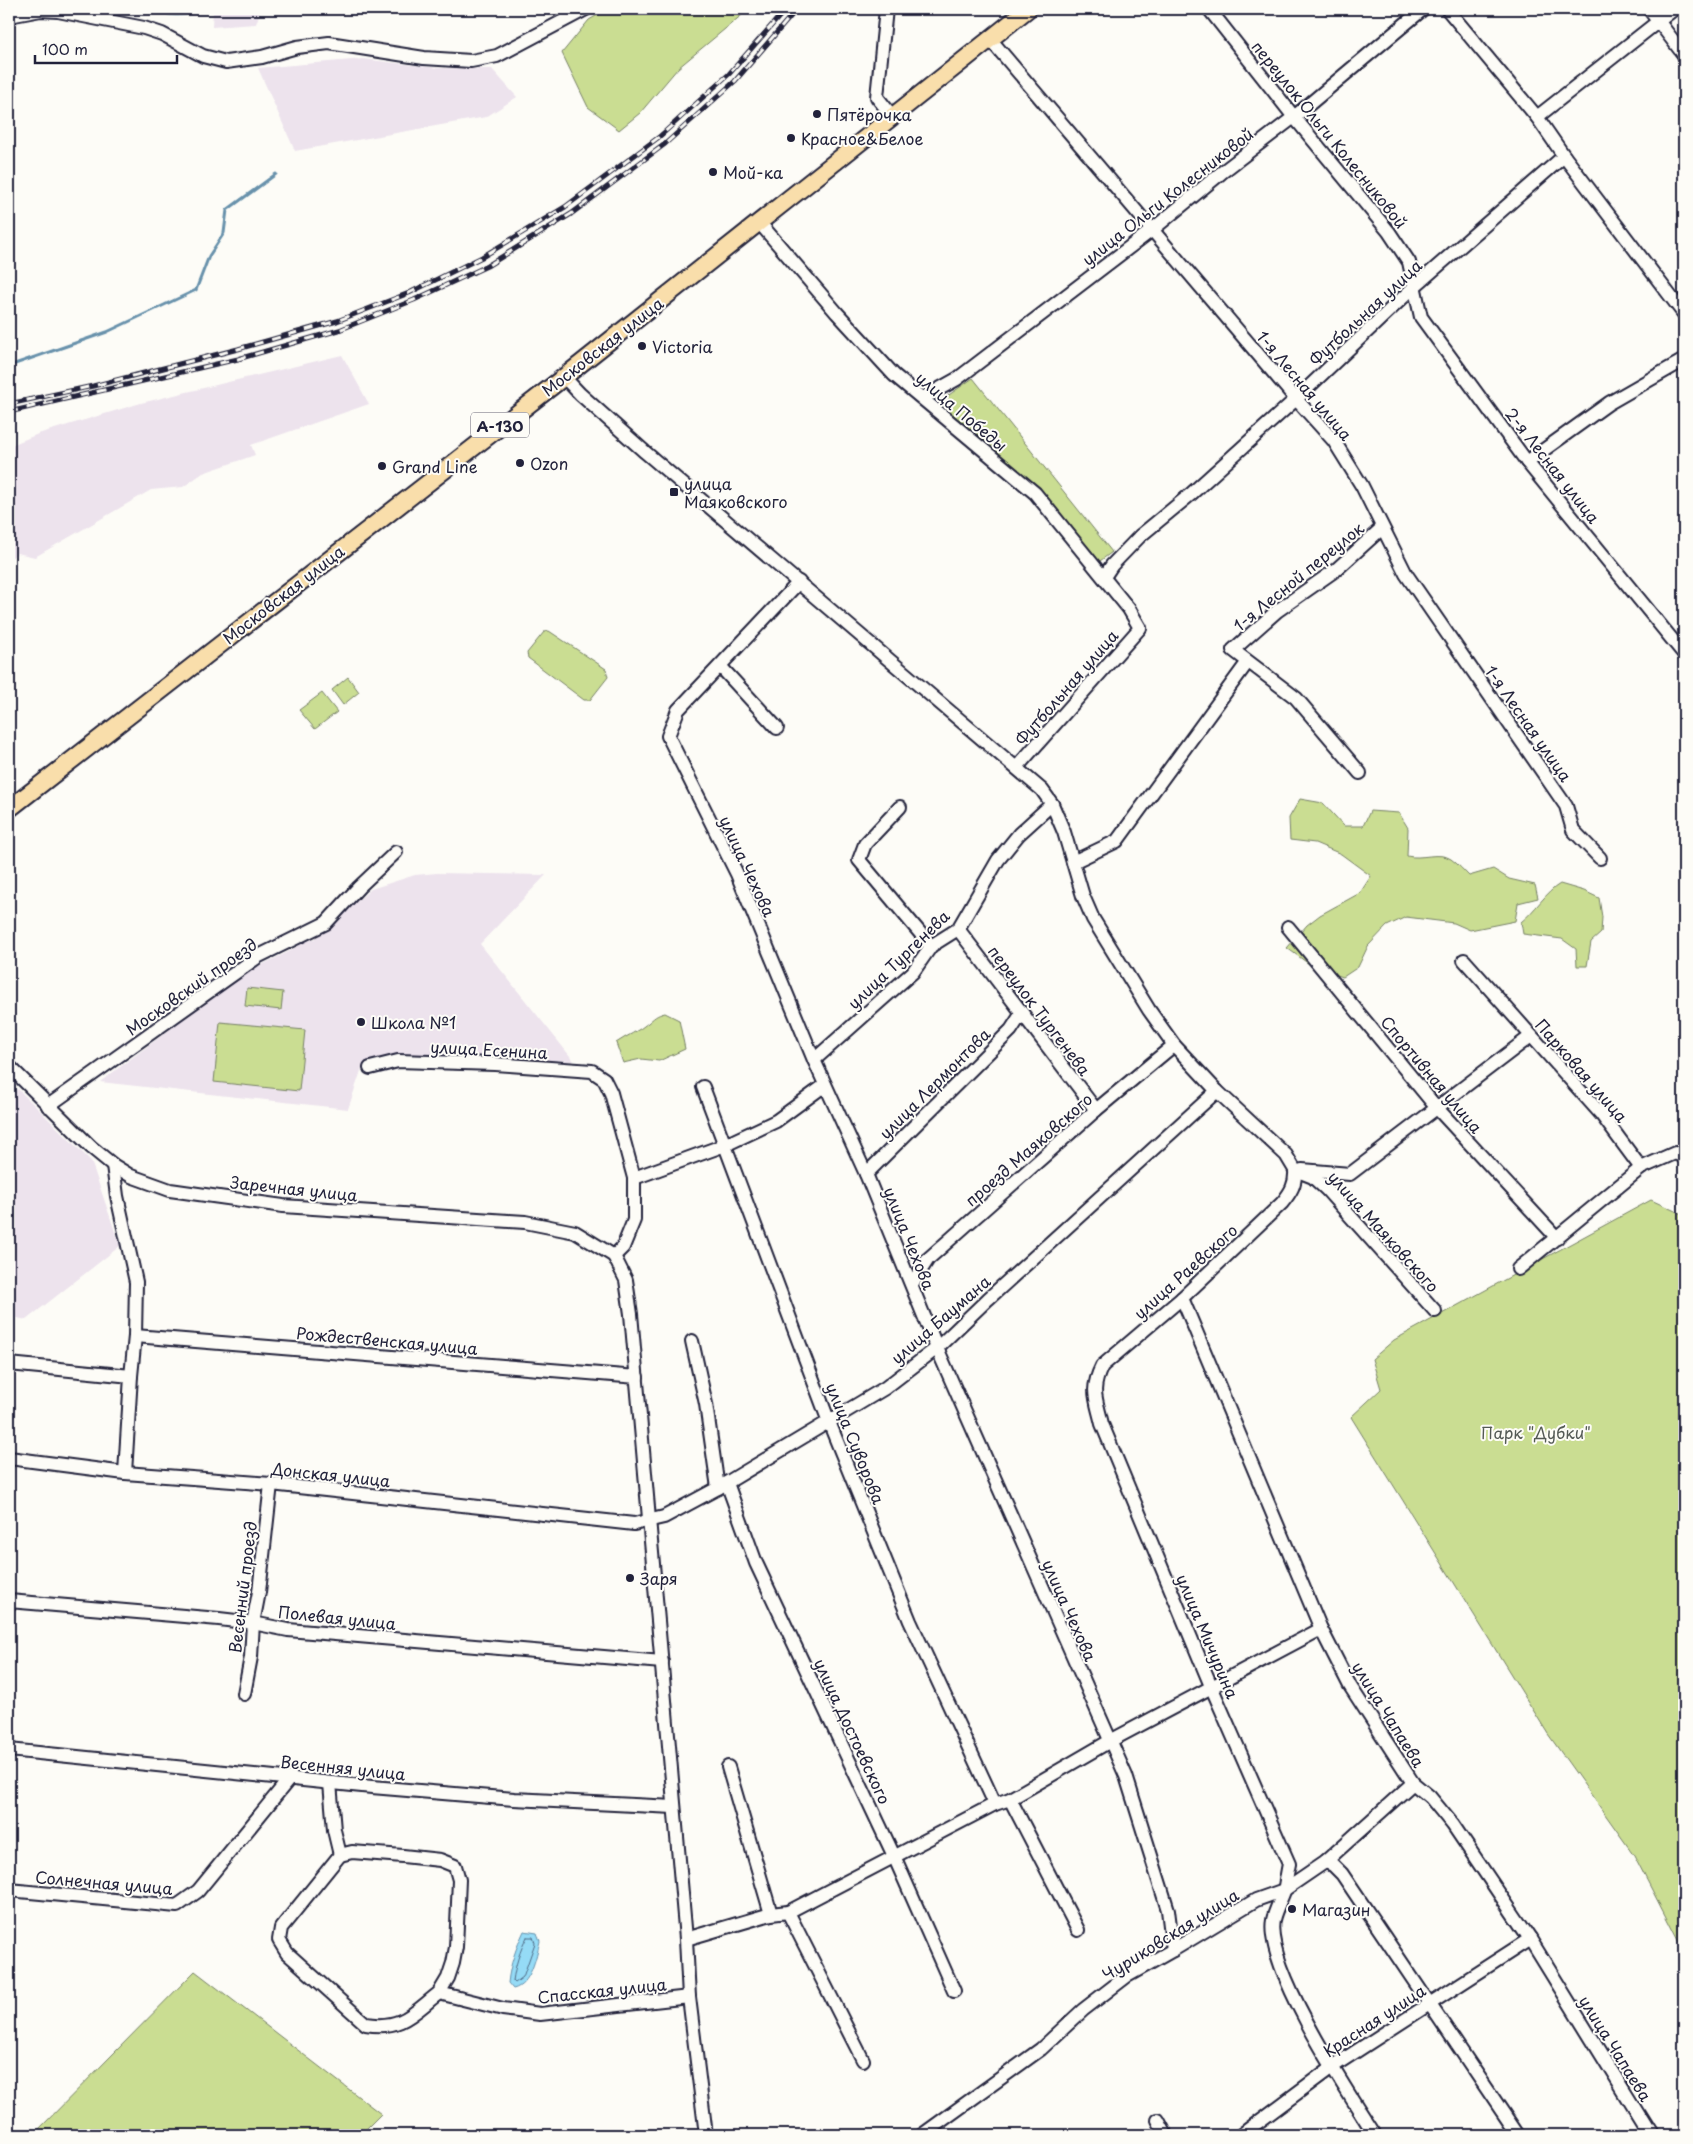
<svg xmlns="http://www.w3.org/2000/svg" width="1693" height="2144" viewBox="0 0 1693 2144" font-family="'Playpen Sans',sans-serif">
  <rect width="100%" height="100%" fill="#fdfcf7"/>
  <filter id="ink" filterUnits="userSpaceOnUse"><feTurbulence type="fractalNoise" baseFrequency=".02" numOctaves="2"/><feDisplacementMap in="SourceGraphic" scale="10" xChannelSelector="R" yChannelSelector="G"/><feConvolveMatrix kernelMatrix="1 2 1 2 8 2 1 2 1" color-interpolation-filters="sRGB"/></filter>
  <g filter="url(#ink)">
    <g fill="#ede3ed">
      <path d="M213,9H261L256,24L212,27Z"/>
      <path d="M363,59L438,68L492,69L517,97L486,117L295,151L258,68Z"/>
      <path d="M342,355L369,404L251,445L255,455L203,473L183,487L151,490L35,557L17,553L9,560V446L38,434L141,403Z"/>
      <path d="M437,873L546,875L480,944L574,1061L387,1058L363,1065L348,1109L100,1082L226,987L255,968L290,951L304,942L314,939L371,889L415,875Z"/>
      <path d="M18,1089L91,1161L120,1246L26,1320L9,1316V1093L11,1094Z"/>
    </g>
    <g fill="#cadd92" stroke="#768066">
      <path d="M608,9H749L678,68L640,113L619,130L588,107L562,53L589,20Z"/>
      <path d="M973,378L1112,552L1096,564L1037,489L936,404Z"/>
      <path d="M549,631L606,669L608,677L590,700H584L528,658L527,653L544,632Z"/>
      <path d="M348,677L359,692L343,705L332,690Z"/>
      <path d="M322,693L337,712L315,729L299,710Z"/>
      <path d="M1300,799L1323,803L1344,826H1363L1370,811L1399,813L1408,828L1407,856C1421,860 1439,851 1451,859C1458,864 1464,871 1469,876L1493,869L1509,879L1535,885L1538,898L1518,903L1515,921L1470,930L1454,923L1406,917L1387,926L1368,946L1358,967L1343,977L1313,967L1287,948L1307,925L1320,915L1360,893L1371,876L1341,854L1315,843L1290,840L1289,818Z"/>
      <path d="M1560,884L1584,891L1599,898L1602,917L1601,933L1591,942L1587,966H1577L1576,949L1562,939L1523,934L1521,922C1535,911 1546,892 1560,884Z"/>
      <path d="M247,988L283,992L281,1010L245,1006Z"/>
      <path d="M665,1013L679,1020L685,1049L659,1061L641,1059L623,1063L616,1043C626,1036 639,1031 648,1023C654,1018 656,1015 665,1013Z"/>
      <path d="M220,1022L305,1030L299,1091L214,1082Z"/>
      <path d="M1651,1200L1684,1215V1952L1634,1855L1548,1734L1351,1417L1381,1389L1372,1359L1394,1340Z"/>
      <path d="M195,1971L381,2114L360,2135H33Z"/>
    </g>
    <g fill="#95dbf6" stroke="#6791ab">
      <path d="M157,9H195L192,14C181,16 170,17 159,12Z"/>
      <path d="M524,1931L537,1933L540,1941C536,1957 531,1985 513,1989L508,1983C510,1964 516,1948 524,1931Z"/>
    </g>
    <g fill="none" stroke-linecap="round" stroke-linejoin="round">
      <path stroke="#506c86" stroke-width="1" d="M527,1937H533L535,1943L523,1977L515,1983L513,1981C515,1966 520,1950 527,1937Z"/>
      <path stroke="#6791ab" stroke-width="3" d="M9,366L107,332L196,290L209,256L224,233L227,210L276,174"/>
      <g stroke="#22223b" stroke-width="16">
        <g id="minor">
          <path d="M886,9L877,97L892,116"/>
          <path d="M1209,9L1294,117L1389,232L1409,262L1421,317L1527,462L1684,654"/>
          <path d="M1447,9L1537,117L1564,156L1684,314"/>
          <path d="M1649,9L1684,55"/>
          <path d="M9,16L41,10L58,11L144,28L162,34L203,56L226,62L262,57L297,47L329,43L424,58L471,61L497,56L586,9"/>
          <path d="M990,39L1296,399L1334,441L1362,486L1406,574L1566,806L1573,830L1600,858"/>
          <path d="M1537,117L1674,9"/>
          <path d="M758,221L837,313L894,375L1035,493L1129,609L1140,628L1017,767"/>
          <path d="M564,377L580,394L645,452L1042,790L1052,804L1064,832L1083,896L1093,919L1149,1010L1174,1045L1217,1091L1286,1155L1295,1170L1313,1177L1326,1189L1435,1311"/>
          <path d="M923,398L957,379L1152,230L1221,173L1294,117L1423,9"/>
          <path d="M1527,462L1609,403L1684,360"/>
          <path d="M1104,577L1112,565L1140,536L1191,494L1296,399L1415,286L1564,156"/>
          <path d="M799,582L678,710L668,736L737,874L814,1060L866,1174L937,1348L1126,1776L1168,1910L1173,1950"/>
          <path d="M720,666L777,728"/>
          <path d="M1360,773L1296,698L1233,650L1277,611L1337,569L1382,528"/>
          <path d="M900,807L865,844L859,860L931,946"/>
          <path d="M1073,862L1117,841L1247,663"/>
          <path d="M1288,927L1436,1107L1557,1238"/>
          <path d="M958,929L1096,1110"/>
          <path d="M1464,960L1601,1114L1641,1168"/>
          <path d="M814,1060L913,972L931,946L958,929L998,860L1019,834L1052,804"/>
          <path d="M9,1066L91,1147L113,1165L131,1176L170,1190L283,1206L525,1222L575,1232L614,1256"/>
          <path d="M370,1068L398,1061L495,1064L592,1071L604,1079L611,1093L634,1178V1220L623,1247L614,1256"/>
          <path d="M703,1087L829,1422L910,1621L995,1804"/>
          <path d="M48,1106L259,956L326,923L359,887L396,852"/>
          <path d="M113,1165L117,1196L136,1282L135,1336L131,1376L125,1473"/>
          <path d="M1295,1170C1296,1184 1291,1192 1282,1203L1182,1298L1102,1366C1090,1390 1096,1398 1102,1424L1211,1686L1289,1864C1287,1873 1286,1882 1284,1891C1281,1900 1275,1910 1273,1920C1264,1966 1348,2093 1375,2135"/>
          <path d="M1302,1170L1350,1174L1531,1036"/>
          <path d="M866,1174L1011,1030L1022,1013"/>
          <path d="M634,1178L725,1145L776,1121L825,1085"/>
          <path d="M614,1256L626,1280L631,1314L686,1939L689,1997L706,2135"/>
          <path d="M1518,1269L1641,1168L1675,1153L1684,1157"/>
          <path d="M912,1284L928,1259L1096,1110L1174,1045"/>
          <path d="M1182,1298L1321,1629L1350,1686L1413,1783L1430,1797L1453,1825L1530,1939L1651,2135"/>
          <path d="M135,1336L637,1377"/>
          <path d="M692,1341L706,1404L718,1488"/>
          <path d="M9,1364L131,1376"/>
          <path d="M9,1458L125,1473L271,1484L634,1524L664,1517L718,1488L885,1388L937,1348L988,1299L1217,1091"/>
          <path d="M727,1483L756,1563L894,1856L954,1991"/>
          <path d="M9,1601L219,1619L253,1623L288,1630L662,1662"/>
          <path d="M244,1694L251,1657L253,1623L259,1592L271,1484"/>
          <path d="M9,1750L372,1787L514,1799L674,1807"/>
          <path d="M728,1767L771,1914"/>
          <path d="M330,1783L334,1830L340,1855L352,1852L403,1856L440,1860L455,1866L459,1880L456,1947L453,1963L448,1978L439,1993L503,2009L540,2014L689,1997"/>
          <path d="M1010,1799L1078,1930"/>
          <path d="M340,1855L281,1928L279,1940L287,1953L366,2024C402,2030 413,2013 439,1993"/>
          <path d="M1325,1862L1333,1865L1342,1874L1518,2135"/>
          <path d="M9,1890L177,1906L198,1891L290,1778"/>
          <path d="M788,1912L863,2060"/>
          <path d="M686,1939L771,1914L788,1912L995,1804L1010,1799L1110,1741L1321,1629"/>
          <path d="M1158,2120L1166,2135"/>
          <path d="M922,2135L1041,2049L1083,2010L1127,1976L1173,1950L1256,1900L1284,1890L1325,1862L1413,1783"/>
          <path d="M1241,2135L1332,2067L1530,1939"/>
        </g>
      </g>
      <g stroke="#22223b" stroke-width="20">
        <path id="major" d="M9,809L564,377L1028,9"/>
      </g>
      <use href="#minor" stroke="#fdfcf7" stroke-width="12"/>
      <use href="#major" stroke="#f9deab" stroke-width="16"/>
      <g stroke="#22223b" stroke-width="5">
        <g id="rail">
          <path d="M9,404L93,386L238,349L337,321L409,293L482,257L565,207L659,137L729,74L786,9"/>
          <path d="M9,412L238,359L339,330L414,300L487,266L571,214L665,144L735,81L797,9"/>
        </g>
      </g>
      <use href="#rail" stroke="#fdfcf7" stroke-width="3" stroke-dasharray="9" stroke-linecap="butt"/>
    </g>
  </g>
  <g fill="#22223b" stroke="#fdfcf7" stroke-width="2">
    <circle cx="817" cy="114" r="5"/>
    <circle cx="791" cy="138" r="5"/>
    <circle cx="713" cy="172" r="5"/>
    <circle cx="642" cy="346" r="5"/>
    <circle cx="520" cy="463" r="5"/>
    <circle cx="382" cy="466" r="5"/>
    <rect x="669" y="487" width="10" height="10" rx="2.5"/>
    <circle cx="361" cy="1022" r="5"/>
    <circle cx="630" cy="1578" r="5"/>
    <circle cx="1292" cy="1909" r="5"/>
  </g>
  <g text-anchor="middle" dominant-baseline="central" stroke-width="4" stroke-linejoin="round" paint-order="stroke">
    <rect fill="#fdfcf7" stroke="#646373" stroke-width="1" x="471" y="412.5" width="58" height="25" rx="4"/>
    <g font-size="15" font-weight="bold" fill="#22223b">
      <text x="500" y="425">А-130</text>
    </g>
    <g font-size="16" fill="#22223b" stroke="#fdfcf7" text-anchor="start">
      <text x="827" y="114">Пятёрочка</text>
      <text x="801" y="138">Красное&amp;Белое</text>
      <text x="723" y="172">Мой-ка</text>
      <text x="652" y="346">Victoria</text>
      <text x="530" y="463">Ozon</text>
      <text x="392" y="466">Grand Line</text>
      <text x="684" y="483">улица<tspan x="684" dy="18">Маяковского</tspan></text>
      <text x="371" y="1022">Школа №1</text>
      <text x="640" y="1578">Заря</text>
      <text x="1302" y="1909">Магазин</text>
    </g>
    <g font-size="16" fill="#22223b" stroke="#fdfcf7">
      <text transform="translate(1330 134) rotate(51)">переулок Ольги Колесниковой</text>
      <text transform="translate(1167 196) rotate(-38)">улица Ольги Колесниковой</text>
      <text transform="translate(1365 312) rotate(-43)">Футбольная улица</text>
      <text transform="translate(602 346) rotate(-38)">Московская улица</text>
      <text transform="translate(1305 385) rotate(50)">1-я Лесная улица</text>
      <text transform="translate(962 411) rotate(40)">улица Победы</text>
      <text transform="translate(1553 465) rotate(52)">2-я Лесная улица</text>
      <text transform="translate(1298 576) rotate(-39)">1-я Лесной переулок</text>
      <text transform="translate(283 594) rotate(-38)">Московская улица</text>
      <text transform="translate(1066 687) rotate(-49)">Футбольная улица</text>
      <text transform="translate(1529 723) rotate(55)">1-я Лесная улица</text>
      <text transform="translate(748 866) rotate(65)">улица Чехова</text>
      <text transform="translate(898 959) rotate(-44)">улица Тургенева</text>
      <text transform="translate(191 986) rotate(-35)">Московский проезд</text>
      <text transform="translate(1040 1010) rotate(53)">переулок Тургенева</text>
      <text transform="translate(489 1049) rotate(3)">улица Есенина</text>
      <text transform="translate(1582 1070) rotate(49)">Парковая улица</text>
      <text transform="translate(1432 1074) rotate(50)">Спортивная улица</text>
      <text transform="translate(934 1083) rotate(-45)">улица Лермонтова</text>
      <text transform="translate(1028 1149) rotate(-41)">проезд Маяковского</text>
      <text transform="translate(294 1188) rotate(6)">Заречная улица</text>
      <text transform="translate(1384 1231) rotate(48)">улица Маяковского</text>
      <text transform="translate(910 1238) rotate(68)">улица Чехова</text>
      <text transform="translate(1185 1271) rotate(-42)">улица Раевского</text>
      <text transform="translate(940 1319) rotate(-41)">улица Баумана</text>
      <text transform="translate(387 1340) rotate(5)">Рождественская улица</text>
      <text transform="translate(856 1443) rotate(68)">улица Суворова</text>
      <text transform="translate(331 1474) rotate(6)">Донская улица</text>
      <text transform="translate(242 1587) rotate(-83)">Весенний проезд</text>
      <text transform="translate(1070 1610) rotate(66)">улица Чехова</text>
      <text transform="translate(337 1617) rotate(6)">Полевая улица</text>
      <text transform="translate(1208 1636) rotate(67)">улица Мичурина</text>
      <text transform="translate(1389 1714) rotate(58)">улица Чапаева</text>
      <text transform="translate(853 1731) rotate(65)">улица Достоевского</text>
      <text transform="translate(343 1767) rotate(6)">Весенняя улица</text>
      <text transform="translate(104 1882) rotate(5)">Солнечная улица</text>
      <text transform="translate(1170 1934) rotate(-32)">Чуриковская улица</text>
      <text transform="translate(602 1990) rotate(-6)">Спасская улица</text>
      <text transform="translate(1374 2020) rotate(-33)">Красная улица</text>
      <text transform="translate(1616 2048) rotate(58)">улица Чапаева</text>
    </g>
    <g font-size="16" fill="#545a55" stroke="#fdfcf7">
      <text x="1536" y="1432">Парк "Дубки"</text>
    </g>
  </g>
  <rect width="1693" height="2144" fill="none" stroke="#fdfcf7" stroke-width="30"/>
  <rect x="15" y="15" width="1663" height="2114" fill="none" stroke="#22223b" stroke-width="2" filter="url(#ink)"/>
  <path d="M35 55v8h142v-8" fill="none" stroke="#22223b" stroke-width="2.5"/>
  <text x="42" y="55" font-size="15" fill="#22223b" stroke="#fdfcf7" stroke-width="4" paint-order="stroke">100 m</text>
</svg>
